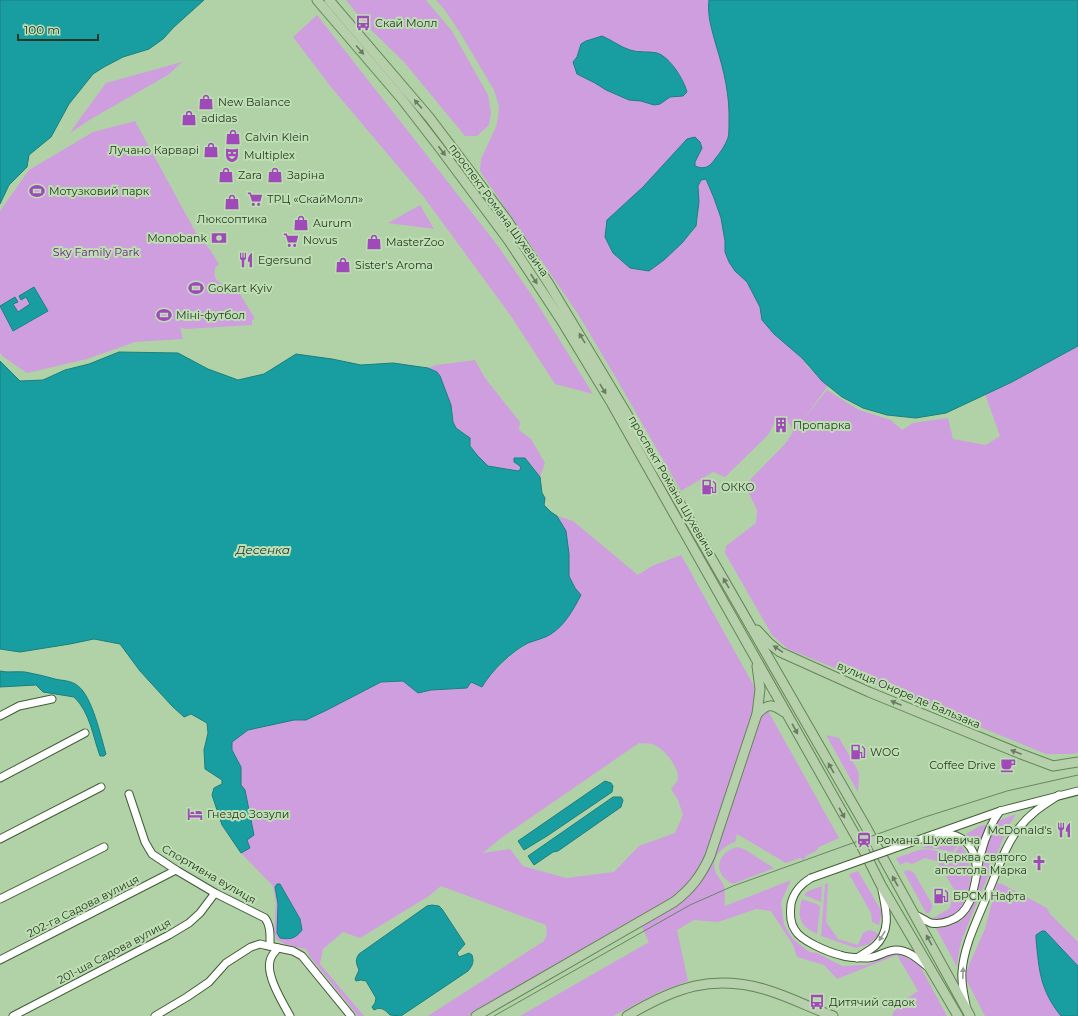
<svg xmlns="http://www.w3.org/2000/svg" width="1078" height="1016" viewBox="0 0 1078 1016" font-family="Montserrat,sans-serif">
  <rect width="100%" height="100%" fill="#b1d2a6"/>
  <g fill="#cf9edf" fill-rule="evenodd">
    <path d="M346,0H426L452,31L488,95L491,112L489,125L477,136H465L404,62L368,27Z"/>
    <path d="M436,0H709C707,16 712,30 716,45C724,71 730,95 729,123C729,128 729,134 728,138C725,146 720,153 715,159C710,167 704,170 695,166V162L697,157L643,187L607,220L664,260C671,253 692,235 696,226C702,212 694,193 701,180L706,179L714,198L721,218L725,241V252L729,262L735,271L747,281L760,307L762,320L774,334L802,358L808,367L828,386L803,420L827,390L859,410L891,420L902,430L913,423L948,418L953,439L986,445L1000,436L985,394L1012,382L1078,346V753L1071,754H1046L788,649L772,635L725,553L726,546L756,523L757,510L745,485L785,444L793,432C790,424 785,411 775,419L773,426L768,435L725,477L713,472L681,491L612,371L578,314L480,171L481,159L496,127L498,118L499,106L494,90L459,31L444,9Z"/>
    <path d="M317,15L498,246L533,297L593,394L555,384L511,316L423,196L331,87L293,37Z"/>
    <path d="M182,62L168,75L91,119L70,133L81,117L106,83Z"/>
    <path d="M135,121L196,233L211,251L219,264L215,268C212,288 227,281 237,289L255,319L252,320V325L185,329L180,327L183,339L135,342L87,359L27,373L5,358L0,353V211L29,170L93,132Z"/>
    <path d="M420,205L434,229L388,223Z"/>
    <path d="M475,360L485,378L520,422L519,430L531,439L545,463L540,477L531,465L514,462L520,466L521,469L518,471C509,469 499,469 490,466C478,462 470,445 466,434L456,428L453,422L451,405L437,372L428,368L436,365Z"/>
    <path d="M557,516L573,521L638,575L652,566L681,555L754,686L755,702L753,713L723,809L727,821L762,714L768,711L839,838L819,847L816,851L806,856L804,860L800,858L786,863L737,834L735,842C723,846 711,857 715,870C716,876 721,879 723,884C726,889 724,900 725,906L791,880L781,902L784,925L793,939L809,952L817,953L842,966L866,965L897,953L919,964L947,1016H892L897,1005L918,991L897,955L837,979L824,965L797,957L793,945L771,911L756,909L718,922L694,920L677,930L688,981L659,992L613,1016H520L649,942L637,917L468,1016H428L544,941L547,934L546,925L441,886L429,896L360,938L343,932L323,949L320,964L364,1016H358L310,957L306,949L287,945L277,940L274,932L276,903L273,886L241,853L250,848L247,840L241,785V767L232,750V742L248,730L294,720H306L381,682L403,681L418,693L431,690L467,688L471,682L482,686L487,678L511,655L527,644L551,634L567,619L575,588L569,576V554L561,521ZM639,743C643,744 648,743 652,744C663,747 679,767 678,778C677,783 674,785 671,789L678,800L683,815L675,833L639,846L614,872L566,878L523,866L510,849L483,853L501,838Z"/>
    <path d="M826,735L839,738L856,767L859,774L858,792Z"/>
    <path d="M1016,814L1008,827L993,863L984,856L996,824L998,821Z"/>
    <path d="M987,825L979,847L975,841L966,834L980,826Z"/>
    <path d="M947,841L958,844L953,852L938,849L921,848L940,842Z"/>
    <path d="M960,845C976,858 972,898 958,911C951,918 941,920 932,919L950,908L952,899L958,896L937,861L925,858L912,864L906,862L900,865L896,858L919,850L928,849L954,855Z"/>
    <path d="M737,847L744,849L774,868L733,884C712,874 716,853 737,847Z"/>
    <path d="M983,858L992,866L962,939L959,951L957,967L936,928C979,926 976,890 983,858Z"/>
    <path d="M906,870L911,871L914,873L932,904V908L929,913H926L904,872Z"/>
    <path d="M858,871L882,912L879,925L872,922L871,913L849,874Z"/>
    <path d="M828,883L826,922L838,939L858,945L863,933L869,930L876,932L878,935L869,944L856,948L821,936L825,884Z"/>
    <path d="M997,883L1004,885L1047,908L1050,914L1078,942V1016H985L971,989L965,977L969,965L985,929Z"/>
    <path d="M822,886L821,902L804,895L808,891Z"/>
    <path d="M802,899L819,905L820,908L817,934C799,926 797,916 802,899Z"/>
  </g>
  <g fill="#189ea1" stroke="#1d7f7c">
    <path d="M0,0H204L174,27L163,39L149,49L123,57L104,67L93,74L69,104L51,137L29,155L27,167L9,185L0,204Z"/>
    <path d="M709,0H1078V346L1012,382L946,413L916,418L887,415L863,408L842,397L822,381L802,358L774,334L762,320L760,307L747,282L735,271L729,262L725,252V241L721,218L714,198L706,179L701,180L698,186L699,202L696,226L682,243L664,260L649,271L630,268L613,253L605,237L607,220L643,187L687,139L695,137L700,142L702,148L695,162V166C704,170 710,167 715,159C720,153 725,146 728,138C729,134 729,128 729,123C730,95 724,71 716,45C712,30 707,16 709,0Z"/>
    <path d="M602,36C612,40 620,47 630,50C638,53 649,51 657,53C670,57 684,80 687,92L683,96L670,97L660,104L654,105L641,101L629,100L606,90L595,83L577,74L573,62L577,57L581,44L586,41Z"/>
    <path d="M34,287L48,311L13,331L0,306L15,297L18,302L13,304L18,312L30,304L26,297L21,300L19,296Z"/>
    <path d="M119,352L178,353L208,369L238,380L264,374L296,354L332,359L361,365L393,363L428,368L437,372L440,376L451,405L453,422L456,428L470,438V446L477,455L488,466L518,471L521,469L520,466L514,462V458H525L540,477L542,493L545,498L544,505L551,512L557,516L566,531L569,554V576L575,588L581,595C573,610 565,625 551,634C545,638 536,640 528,643C512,651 491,671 482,687L471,682L467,688L431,690L418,693L403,681L381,682L327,710L306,720H294L248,730L232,742V750L241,767V785L245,790L254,835L247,840L250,848L241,853L222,825L212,795L214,788L222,784V780L205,769L204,750L208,733L207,723L191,714L184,717L172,706L140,671L120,644L94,639L70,644L20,652L0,649V361L20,381L43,380L65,370L89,364Z"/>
    <path d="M0,671C8,673 16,671 25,672C35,674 45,676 55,679C63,681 71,680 78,686C92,696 101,737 106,754L104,756H100C93,737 90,712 74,697L43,692L36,685L0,687Z"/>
    <path d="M605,781L611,783L613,786L612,792L547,836L524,850L518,841Z"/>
    <path d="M613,797H621L623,800L621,807L558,851L553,852L534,865L528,856Z"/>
    <path d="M277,884H280L300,919L302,930C296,938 291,940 280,938L277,933L278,904L275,887Z"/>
    <path d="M432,905L439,906L442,909L465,944L457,953L459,957L469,953L472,955C474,962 473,965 468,971L401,1016L390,1015C385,1010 381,1006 374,1010L372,1007L375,1003L376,998L366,981L361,980L356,981L355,979L359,970C356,963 355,960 359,954L427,906Z"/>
    <path d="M1042,931H1045L1078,966V1016H1061C1040,990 1039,970 1036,939V935Z"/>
  </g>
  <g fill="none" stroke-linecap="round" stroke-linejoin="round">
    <g stroke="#405d36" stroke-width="9">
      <g id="minor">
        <path d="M0,716L19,706L52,699"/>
        <path d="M0,778L85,733"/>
        <path d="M129,794L145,842L152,854L176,870L215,893L265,918C271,926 270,936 270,946"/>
        <path d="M943,834C961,833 975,846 976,865"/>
        <path d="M932,835L1000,811L1078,791"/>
        <path d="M0,839L101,787"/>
        <path d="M811,878C801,884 794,891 791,904C790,912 790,923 795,930C801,941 828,952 840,955C848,958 858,958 867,958C877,958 886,950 896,950C909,950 919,960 928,967"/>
        <path d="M0,899L104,847"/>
        <path d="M915,915C920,917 926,921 931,923C937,924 944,923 949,921C977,912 974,876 981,853C985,838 991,823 1000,811"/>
        <path d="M278,948C275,952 271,955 270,961C266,976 283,1003 290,1016"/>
        <path d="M857,958C863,954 870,950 875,946C892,930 886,910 882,890"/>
        <path d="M0,960L176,870"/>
        <path d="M966,1005C964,995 961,983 962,972C964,943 980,915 990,888C998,869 1006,844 1019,828C1030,813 1044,805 1059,795"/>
        <path d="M13,1016L169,935L189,923L200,913L215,893"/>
        <path d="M155,1016L187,997L209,982L226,963L251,947L260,944L264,945L293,951L302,956L351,1016"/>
      </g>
    </g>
    <g stroke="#648657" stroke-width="11">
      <g id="major">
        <path d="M317,0L401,98L439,147L509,241L561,320L612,404L862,847L881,885L958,1016"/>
        <path d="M329,0L429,117L507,220L549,284L667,481L866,827L970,1016"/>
        <path d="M757,630L769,643L780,652L869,692L1021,754L1053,766L1078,762"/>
        <path d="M757,714C768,703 772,704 784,712"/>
        <path d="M476,1016L674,902C691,889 701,876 710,856L757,714L760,689L757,666"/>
        <path d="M627,1016C674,988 713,973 767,990C790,997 811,1008 833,1016"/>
      </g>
    </g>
    <use href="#minor" stroke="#fff" stroke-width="7"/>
    <use href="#major" stroke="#b5d0aa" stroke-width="9"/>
    <path stroke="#6c8364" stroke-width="1" d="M494,1016L690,905L733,886L925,817L1007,791L1078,775"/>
    <g stroke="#405d36" stroke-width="9" stroke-linecap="butt">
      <path id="minor-bridge" d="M811,878L932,835"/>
    </g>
    <use href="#minor-bridge" stroke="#fff" stroke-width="7"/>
  </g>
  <defs><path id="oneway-solid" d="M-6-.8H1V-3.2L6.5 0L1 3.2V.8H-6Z"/></defs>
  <g fill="#697c61">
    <use href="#oneway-solid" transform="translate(360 50) rotate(50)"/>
    <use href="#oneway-solid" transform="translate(418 104) rotate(-131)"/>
    <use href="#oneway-solid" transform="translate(442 151) rotate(53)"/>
    <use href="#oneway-solid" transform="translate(534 279) rotate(57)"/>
    <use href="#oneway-solid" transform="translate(582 338) rotate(-121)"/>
    <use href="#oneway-solid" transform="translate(603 389) rotate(59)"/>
    <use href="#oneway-solid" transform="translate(726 583) rotate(-120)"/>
    <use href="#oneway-solid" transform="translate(778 649) rotate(-146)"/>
    <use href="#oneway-solid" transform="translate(896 703) rotate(-157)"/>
    <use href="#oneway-solid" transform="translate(795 729) rotate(61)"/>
    <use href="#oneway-solid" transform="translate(1016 752) rotate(-159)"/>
    <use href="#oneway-solid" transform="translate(831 768) rotate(-120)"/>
    <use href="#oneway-solid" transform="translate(842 813) rotate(61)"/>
    <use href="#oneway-solid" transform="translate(895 881) rotate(-119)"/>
    <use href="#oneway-solid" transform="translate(929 940) rotate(-119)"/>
  </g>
  <g fill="#949b92">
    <use href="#oneway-solid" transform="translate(882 936) rotate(122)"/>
    <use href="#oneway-solid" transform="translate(963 973) rotate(-88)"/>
  </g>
  <defs>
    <g id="bus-bare" transform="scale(1.2)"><path d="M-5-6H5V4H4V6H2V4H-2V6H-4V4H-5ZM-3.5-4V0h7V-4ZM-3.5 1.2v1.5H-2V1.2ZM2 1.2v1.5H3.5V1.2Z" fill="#9f4ab8" stroke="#bedfb3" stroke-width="2.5" paint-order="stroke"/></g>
    <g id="shop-bare" transform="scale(1.2)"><path d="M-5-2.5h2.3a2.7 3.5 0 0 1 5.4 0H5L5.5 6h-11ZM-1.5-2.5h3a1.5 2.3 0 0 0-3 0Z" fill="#9f4ab8" stroke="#bedfb3" stroke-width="2.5" paint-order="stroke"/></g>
    <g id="theatre-bare" transform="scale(1.2)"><path d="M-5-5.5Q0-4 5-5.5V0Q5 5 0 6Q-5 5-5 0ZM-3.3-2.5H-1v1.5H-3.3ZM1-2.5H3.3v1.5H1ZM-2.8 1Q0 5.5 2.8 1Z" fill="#9f4ab8" stroke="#bedfb3" stroke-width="2.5" paint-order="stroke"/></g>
    <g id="stadium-bare" transform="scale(1.2)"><path d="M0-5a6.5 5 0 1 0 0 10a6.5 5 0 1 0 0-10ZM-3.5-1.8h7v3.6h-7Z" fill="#9f4ab8" stroke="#bedfb3" stroke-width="2.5" paint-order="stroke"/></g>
    <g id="supermarket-bare" transform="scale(1.2)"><path d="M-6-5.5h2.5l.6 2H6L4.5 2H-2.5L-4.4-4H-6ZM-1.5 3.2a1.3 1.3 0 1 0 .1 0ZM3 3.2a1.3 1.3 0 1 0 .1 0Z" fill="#9f4ab8" stroke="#bedfb3" stroke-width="2.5" paint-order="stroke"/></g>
    <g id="bank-bare" transform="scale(1.2)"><path d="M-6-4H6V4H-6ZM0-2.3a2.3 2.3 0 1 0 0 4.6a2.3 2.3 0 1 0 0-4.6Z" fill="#9f4ab8" stroke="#bedfb3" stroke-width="2.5" paint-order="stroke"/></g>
    <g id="restaurant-bare" transform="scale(1.2)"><path d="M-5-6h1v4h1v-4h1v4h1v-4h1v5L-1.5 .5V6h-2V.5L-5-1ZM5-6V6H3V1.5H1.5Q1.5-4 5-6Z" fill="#9f4ab8" stroke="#bedfb3" stroke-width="2.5" paint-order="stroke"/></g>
    <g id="building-bare" transform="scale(1.2)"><path d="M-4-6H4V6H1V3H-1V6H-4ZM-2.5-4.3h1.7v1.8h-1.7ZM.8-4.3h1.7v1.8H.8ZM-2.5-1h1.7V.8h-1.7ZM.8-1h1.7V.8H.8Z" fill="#9f4ab8" stroke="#bedfb3" stroke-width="2.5" paint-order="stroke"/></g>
    <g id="fuel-bare" transform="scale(1.2)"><path d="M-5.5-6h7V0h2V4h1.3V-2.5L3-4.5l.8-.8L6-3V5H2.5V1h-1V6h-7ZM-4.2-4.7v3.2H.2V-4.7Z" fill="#9f4ab8" stroke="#bedfb3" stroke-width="2.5" paint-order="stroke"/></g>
    <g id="cafe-bare" transform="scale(1.2)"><path d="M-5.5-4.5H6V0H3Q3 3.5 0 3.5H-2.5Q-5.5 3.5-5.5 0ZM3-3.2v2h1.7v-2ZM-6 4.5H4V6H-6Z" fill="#9f4ab8" stroke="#bedfb3" stroke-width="2.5" paint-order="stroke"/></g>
    <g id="hotel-bare" transform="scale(1.2)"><path d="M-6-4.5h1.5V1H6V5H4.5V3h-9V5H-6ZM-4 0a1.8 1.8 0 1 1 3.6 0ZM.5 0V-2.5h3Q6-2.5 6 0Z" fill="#9f4ab8" stroke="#bedfb3" stroke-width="2.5" paint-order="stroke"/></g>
    <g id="station-bare" transform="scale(1.2)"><path d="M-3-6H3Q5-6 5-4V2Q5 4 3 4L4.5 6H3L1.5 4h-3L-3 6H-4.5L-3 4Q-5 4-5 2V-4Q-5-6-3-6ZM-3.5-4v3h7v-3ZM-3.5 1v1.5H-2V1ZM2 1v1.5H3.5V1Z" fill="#9f4ab8" stroke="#bedfb3" stroke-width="2.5" paint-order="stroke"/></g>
    <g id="church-bare" transform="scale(1.2)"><path d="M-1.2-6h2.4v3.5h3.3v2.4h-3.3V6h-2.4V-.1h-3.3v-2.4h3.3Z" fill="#9f4ab8" stroke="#bedfb3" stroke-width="2.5" paint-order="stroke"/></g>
  </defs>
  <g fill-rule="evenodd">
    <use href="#bus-bare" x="363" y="23"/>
    <use href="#shop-bare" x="206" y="102"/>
    <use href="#shop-bare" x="189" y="118"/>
    <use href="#shop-bare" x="233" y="137"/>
    <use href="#shop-bare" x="211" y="150"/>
    <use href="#theatre-bare" x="232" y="155"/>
    <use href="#shop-bare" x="226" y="175"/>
    <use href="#shop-bare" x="275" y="175"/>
    <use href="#stadium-bare" x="37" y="191"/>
    <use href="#supermarket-bare" x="255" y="199"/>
    <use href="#shop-bare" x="232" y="202"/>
    <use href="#shop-bare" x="301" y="223"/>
    <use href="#bank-bare" x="219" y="238"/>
    <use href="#supermarket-bare" x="291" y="240"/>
    <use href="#shop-bare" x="374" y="242"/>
    <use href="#restaurant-bare" x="246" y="260"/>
    <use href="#shop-bare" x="343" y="265"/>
    <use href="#stadium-bare" x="196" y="288"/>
    <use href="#stadium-bare" x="164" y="315"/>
    <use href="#building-bare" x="781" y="425"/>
    <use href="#fuel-bare" x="709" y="487"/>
    <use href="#fuel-bare" x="858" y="752"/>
    <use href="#cafe-bare" x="1008" y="765"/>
    <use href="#hotel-bare" x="195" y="814"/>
    <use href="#restaurant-bare" x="1064" y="830"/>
    <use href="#station-bare" x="864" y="840"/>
    <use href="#church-bare" x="1039" y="863"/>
    <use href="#fuel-bare" x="941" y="896"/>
    <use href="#bus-bare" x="817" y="1002"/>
  </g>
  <g text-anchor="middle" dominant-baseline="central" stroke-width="4" stroke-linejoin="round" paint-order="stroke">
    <g font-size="11" fill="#2a3725" stroke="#bedfb3" text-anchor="start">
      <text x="375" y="23">Скай Молл</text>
      <text x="218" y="102">New Balance</text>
      <text x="201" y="118">adidas</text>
      <text x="245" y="137">Calvin Klein</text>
      <text x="199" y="150" text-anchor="end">Лучано Карварі</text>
      <text x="244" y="155">Multiplex</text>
      <text x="238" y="175">Zara</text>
      <text x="287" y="175">Заріна</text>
      <text x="49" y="191">Мотузковий парк</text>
      <text x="267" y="199">ТРЦ «СкайМолл»</text>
      <text x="232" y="219" text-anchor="middle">Люксоптика</text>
      <text x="313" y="223">Aurum</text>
      <text x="207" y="238" text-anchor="end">Monobank</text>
      <text x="303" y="240">Novus</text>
      <text x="386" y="242">MasterZoo</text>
      <text x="258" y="260">Egersund</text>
      <text x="355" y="265">Sister's Aroma</text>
      <text x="208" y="288">GoKart Kyiv</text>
      <text x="176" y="315">Міні-футбол</text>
      <text x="793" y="425">Пропарка</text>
      <text x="721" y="487">ОККО</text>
      <text x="870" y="752">WOG</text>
      <text x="996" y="765" text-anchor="end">Coffee Drive</text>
      <text x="207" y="814">Гнездо Зозули</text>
      <text x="1052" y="830" text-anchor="end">McDonald's</text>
      <text x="876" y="840">Романа Шухевича</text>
      <text x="1027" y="857" text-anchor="end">Церква святого<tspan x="1027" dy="13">апостола Марка</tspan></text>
      <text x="953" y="896">БРСМ Нафта</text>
      <text x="829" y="1002">Дитячий садок</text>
    </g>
    <g font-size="11" fill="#2a3725" stroke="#bedfb3">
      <text transform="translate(499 210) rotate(54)">проспект Романа Шухевича</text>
      <text transform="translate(672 486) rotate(60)">проспект Романа Шухевича</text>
      <text transform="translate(909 695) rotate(23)">вулиця Оноре де Бальзака</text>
      <text transform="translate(209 874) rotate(30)">Спортивна вулиця</text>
      <text transform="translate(83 906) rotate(-27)">202-га Садова вулиця</text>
      <text transform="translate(114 951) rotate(-28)">201-ша Садова вулиця</text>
    </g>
    <g font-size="11" fill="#6c2181" stroke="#bedfb3">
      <text x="96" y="252">Sky Family Park</text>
    </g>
    <g font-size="12" font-style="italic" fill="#193333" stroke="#bedfb3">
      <text x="263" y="549">Десенка</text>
    </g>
  </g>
  <path d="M18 34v6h80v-6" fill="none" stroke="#2a3725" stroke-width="2"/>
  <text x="24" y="34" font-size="12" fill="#2a3725" stroke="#bedfb3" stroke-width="3" paint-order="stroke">100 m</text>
</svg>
